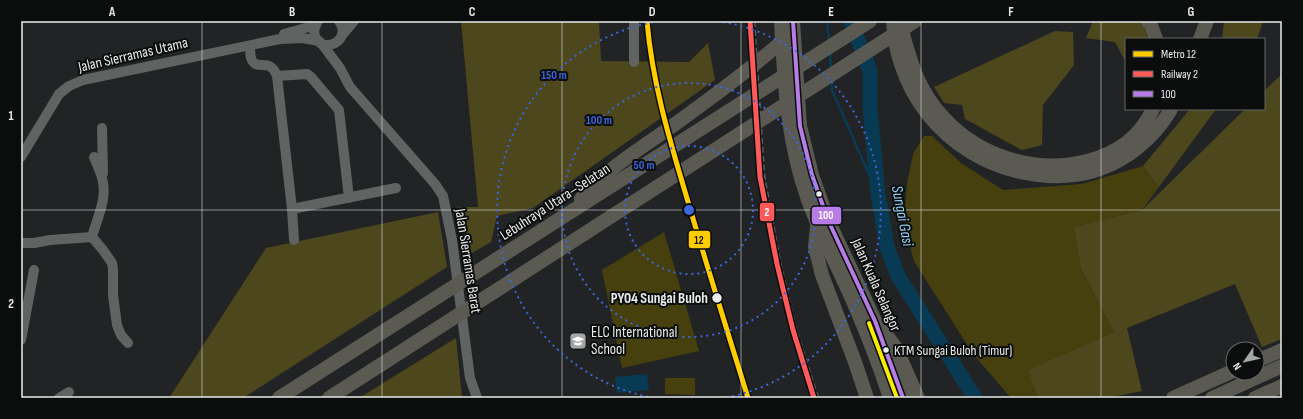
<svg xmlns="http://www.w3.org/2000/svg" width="1303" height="419" viewBox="0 0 1303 419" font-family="'Sofia Sans Condensed',sans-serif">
  <rect width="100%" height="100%" fill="#222324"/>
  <g fill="#45400d">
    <path d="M924,136H932L961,163L1003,190L1082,184L1143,166L1159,187L1142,210L1075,227L1081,269L1114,332L1029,370L1038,398H1011L973,354L914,261L904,223L907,184L913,154Z"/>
    <path d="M664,232L699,351L622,368L602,270Z"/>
    <path d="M665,378H695V395L665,394Z"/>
  </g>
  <g fill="#4c471c">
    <path d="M461,21H599L601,61L689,62L708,43L715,80L533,208L497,216L491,242L467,256L458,207H478Z"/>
    <path d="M1093,21H1124L1143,23L1148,39H1126V63L1115,42L1086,38Z"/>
    <path d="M1224,21H1263L1257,39H1222Z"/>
    <path d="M1055,31L1073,32L1074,65L1043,105L1042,145L1022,150C1003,140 984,129 965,119L962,105L944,103L934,87Z"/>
    <path d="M1282,74V339L1262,347L1235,284L1127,328L1142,391L1107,398H1038L1028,370L1114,332L1081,269L1074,227L1142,210L1245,109H1264V91Z"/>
    <path d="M1190,109H1216L1159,187L1143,166Z"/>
    <path d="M438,212L447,267L243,398H169L266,248Z"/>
    <path d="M456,338L462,398H359Z"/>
  </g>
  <path fill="#083b53" d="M647,374L649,390L617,393L615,377Z"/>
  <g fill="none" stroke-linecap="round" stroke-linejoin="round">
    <g stroke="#083b53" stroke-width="2.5">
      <path d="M827,21L829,40"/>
      <path d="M830,51L831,70"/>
      <path d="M832,81V90L878,195"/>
    </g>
    <path stroke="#083b53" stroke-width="15" d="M851,21L870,71V109L878,195L887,247L898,276L975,398"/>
    <g stroke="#616262" stroke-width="10">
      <path d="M318,21C315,26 313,30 315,36C322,55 353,41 339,21"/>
      <path d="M284,34L316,25"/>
      <path d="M343,34L354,21"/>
      <path d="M322,44L340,68L350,87L435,184L443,196L452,240L470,378L477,398"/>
      <path d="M250,46C250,50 250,54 251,58C256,73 270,56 277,76L292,209L294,240"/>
      <path d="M634,62V21"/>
      <path d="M277,76L307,74L311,77L339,110L349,198"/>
      <path d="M102,128L103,173"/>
      <path d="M21,157L59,94L69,86L83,80L280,39L302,38L319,41"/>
      <path d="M94,157C97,164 100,171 102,178C108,198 97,218 92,237L103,250L112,263L113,269V295L117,325L121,335L128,343"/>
      <path d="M292,209L396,188"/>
      <path d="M21,243H34L50,240L92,237"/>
      <path d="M21,340L34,270"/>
      <path d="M59,398L69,392"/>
    </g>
    <g stroke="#5a5a53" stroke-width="14">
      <path d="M781,21C784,81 787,140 807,197C819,232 837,265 852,299C866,331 879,364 890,398"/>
      <path d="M793,21L800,126L812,175L828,220L875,321L903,398"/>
      <path d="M893,21C897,102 958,166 1038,175C1070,179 1101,173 1128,155C1145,143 1161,127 1171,109"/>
      <path d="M1148,21L1151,25L1156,39"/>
      <path d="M901,27C911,63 918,91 945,119C980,157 1037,174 1087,161C1116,154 1140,137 1153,109"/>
      <path d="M1200,39L1207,21"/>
      <path d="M581,199C606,169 640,149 671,127C710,99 750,70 786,38"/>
      <path d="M817,226L815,247L822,275L855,362L867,398"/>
      <path d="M884,332L896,348L918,398"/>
      <path d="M1257,361L1282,350"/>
      <path d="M279,398L870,21"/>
      <path d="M329,398L915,21"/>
      <path d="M1173,398L1233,371"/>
      <path d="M1212,398L1282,366"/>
      <path d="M1255,398L1282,386"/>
    </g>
    <path stroke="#5d5e5f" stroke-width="2.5" stroke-dasharray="6 3" stroke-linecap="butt" d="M754,21L764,175L780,262L795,326L818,398"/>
    <g stroke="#0b0d0d" stroke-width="7">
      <path id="bus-1" d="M793,21L800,126L812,175L828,220L875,321L903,398"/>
    </g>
    <g stroke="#0b0d0d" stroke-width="7">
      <path id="bus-2" d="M869,323L897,398"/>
    </g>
    <use href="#bus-1" stroke="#b87ce6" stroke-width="4"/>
    <use href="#bus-2" stroke="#f8ed00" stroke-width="4"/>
    <g stroke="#0b0d0d" stroke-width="8">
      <path id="rail-1" d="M750,21L760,177L777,264L793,330L814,398"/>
    </g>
    <use href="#rail-1" stroke="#ff5a5a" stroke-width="5"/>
    <g stroke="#0b0d0d" stroke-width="8">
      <path id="metro-1" d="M647,21C652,81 669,138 686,195C706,263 727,330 748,398"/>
    </g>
    <use href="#metro-1" stroke="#fc0" stroke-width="5"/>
  </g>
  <path fill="none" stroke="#e9ebec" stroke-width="1" stroke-opacity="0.55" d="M202,21V398M382,21V398M562,21V398M741,21V398M921,21V398M1101,21V398M21,210H1282"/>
  <g fill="none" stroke="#3c66db" stroke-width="2" stroke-dasharray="2 4">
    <circle cx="689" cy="210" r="64"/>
    <circle cx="689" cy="210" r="127"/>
    <path d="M654 398A191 191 0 0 1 661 21M717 21A191 191 0 0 1 724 398"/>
  </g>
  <defs>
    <g id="school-square" transform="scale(0.9)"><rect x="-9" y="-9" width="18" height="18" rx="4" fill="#a3a5a6" stroke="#0b0d0d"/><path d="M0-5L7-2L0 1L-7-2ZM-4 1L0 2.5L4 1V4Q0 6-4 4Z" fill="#fff"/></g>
  </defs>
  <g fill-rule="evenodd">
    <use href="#school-square" x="578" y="341"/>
  </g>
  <g fill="#e9ebec" stroke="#0b0d0d" stroke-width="1.5">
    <circle cx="819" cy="194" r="3.5"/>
    <circle cx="717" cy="298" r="5.5"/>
    <circle cx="886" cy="350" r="3.5"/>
  </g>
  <g text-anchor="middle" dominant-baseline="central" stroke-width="4" stroke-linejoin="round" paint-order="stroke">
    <g font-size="14" fill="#e9ebec" stroke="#0b0d0d" text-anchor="start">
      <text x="894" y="350">KTM Sungai Buloh (Timur)</text>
    </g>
    <g font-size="15" fill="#e9ebec" stroke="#0b0d0d">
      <text transform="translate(133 55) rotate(-13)">Jalan Sierramas Utama</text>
      <text transform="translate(555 202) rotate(-33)">Lebuhraya Utara–Selatan</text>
      <text transform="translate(468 261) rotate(81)">Jalan Sierramas Barat</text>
      <text transform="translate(876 285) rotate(66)">Jalan Kuala Selangor</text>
    </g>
    <g font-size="15" font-weight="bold" fill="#e9ebec" stroke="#0b0d0d" text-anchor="end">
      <text x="708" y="298">PY04 Sungai Buloh</text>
    </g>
    <g font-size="15" fill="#e9ebec" stroke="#0b0d0d" text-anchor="start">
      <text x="591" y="332">ELC International<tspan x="591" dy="17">School</tspan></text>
    </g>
    <g font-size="16" font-style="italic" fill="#91d3fc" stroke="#0b0d0d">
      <text transform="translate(902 216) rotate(79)">Sungai Gasi</text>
    </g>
  </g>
  <circle cx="689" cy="210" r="6" fill="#3c66db" stroke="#0b0d0d" stroke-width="2"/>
  <g font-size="12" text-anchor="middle" font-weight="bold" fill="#3c66db" stroke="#0b0d0d" stroke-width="4" stroke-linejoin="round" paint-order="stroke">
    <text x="554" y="79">150 m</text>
    <text x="599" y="124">100 m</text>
    <text x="644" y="169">50 m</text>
  </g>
  <g stroke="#0b0d0d" stroke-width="1.5">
    <rect x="759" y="202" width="16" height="20" rx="4" fill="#ff5a5a"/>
    <rect x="811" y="206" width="31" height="19" rx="4" fill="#b87ce6"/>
    <rect x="688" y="230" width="23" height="19" rx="4" fill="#fc0"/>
  </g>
  <g font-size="11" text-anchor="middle" font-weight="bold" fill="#fff">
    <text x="767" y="216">2</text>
    <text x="826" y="219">100</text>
  </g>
  <g font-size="11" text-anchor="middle" font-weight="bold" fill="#111">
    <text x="699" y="244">12</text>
  </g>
  <rect width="1303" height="419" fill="none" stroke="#0b0d0d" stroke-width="44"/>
  <rect x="1125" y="38" width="140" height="72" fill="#0b0d0d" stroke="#646666"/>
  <rect x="1133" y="51" width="20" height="6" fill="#ffcc00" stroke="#646666"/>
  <text x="1161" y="58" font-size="12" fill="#e9ebec">Metro 12</text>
  <rect x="1133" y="71" width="20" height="6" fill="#ff5a5a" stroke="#646666"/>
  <text x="1161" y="78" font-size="12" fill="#e9ebec">Railway 2</text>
  <rect x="1133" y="91" width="20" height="6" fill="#b87ce6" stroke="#646666"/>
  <text x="1161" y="98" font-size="12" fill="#e9ebec">100</text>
  <g transform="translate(1245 361) rotate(236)"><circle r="19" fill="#0b0d0d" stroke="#646666"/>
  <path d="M0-3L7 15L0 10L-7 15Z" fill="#a3a5a6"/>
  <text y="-6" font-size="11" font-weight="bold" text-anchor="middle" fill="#e9ebec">N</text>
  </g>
  <rect x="22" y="22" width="1259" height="375" fill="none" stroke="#e9ebec" stroke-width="1.5"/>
  <g font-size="13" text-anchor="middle" font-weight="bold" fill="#e9ebec">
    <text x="112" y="16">A</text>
    <text x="292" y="16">B</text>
    <text x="472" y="16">C</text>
    <text x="652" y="16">D</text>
    <text x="831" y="16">E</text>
    <text x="1011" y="16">F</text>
    <text x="1191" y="16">G</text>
    <text x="11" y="120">1</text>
    <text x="11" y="308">2</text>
  </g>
</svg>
